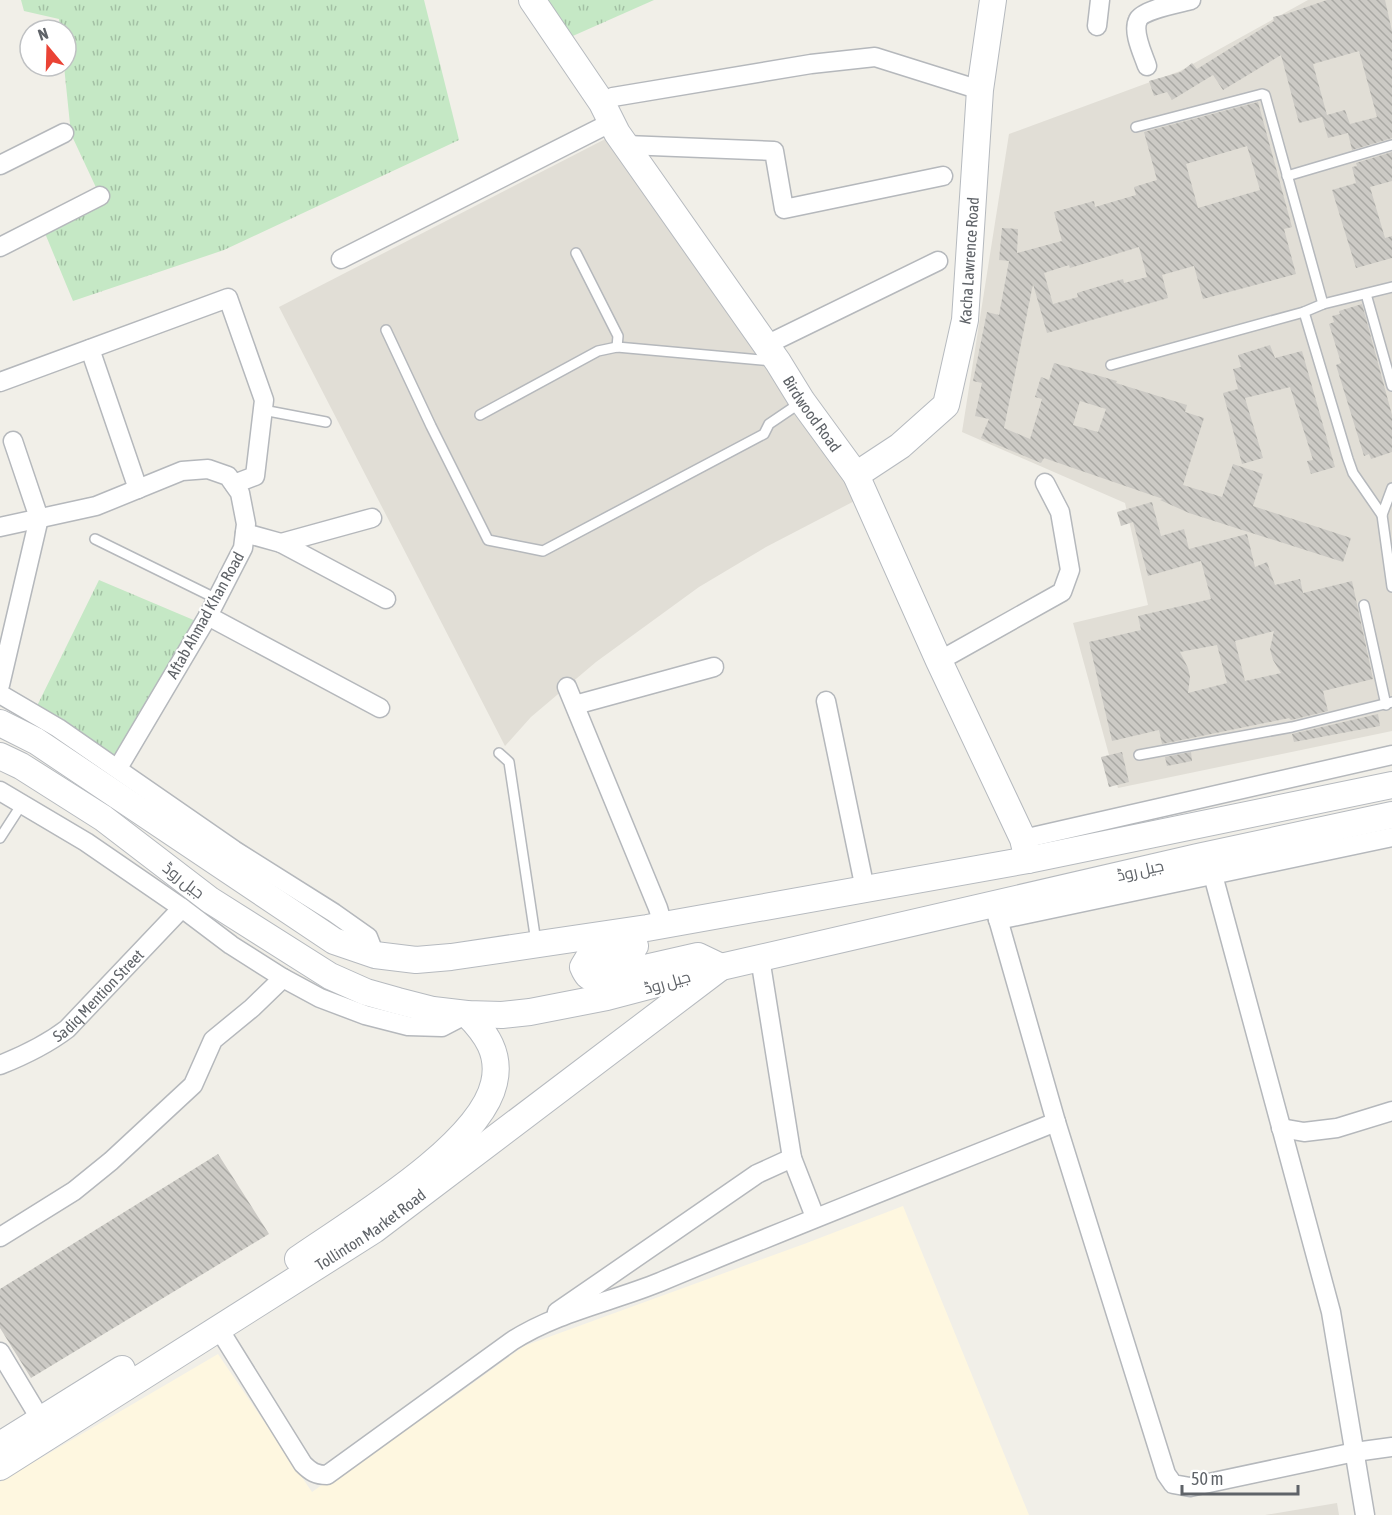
<svg xmlns="http://www.w3.org/2000/svg" width="1392" height="1515" viewBox="0 0 1392 1515" font-family="'Asap Condensed',Cairo,sans-serif">
  <defs>
    <pattern id="grass-tufts" width="24" height="20" patternUnits="userSpaceOnUse" patternTransform="scale(1.5)"><rect width="24" height="20" fill="#c5e8c5"/><path d="M3 7l-1-3M5 7V3M7 7l1-3M15 17l-1-3M17 17v-4M19 17l1-3" fill="none" stroke="#a3c0a4"/></pattern>
    <pattern id="building-back-hatch" width="6" height="6" patternUnits="userSpaceOnUse" patternTransform="scale(1.5)"><rect width="6" height="6" fill="#cccac5"/><path d="M-1 5l2 2M0 0l6 6M5-1l2 2" fill="none" stroke="#a9a8a4"/></pattern>
  </defs>
  <rect width="100%" height="100%" fill="#f1efe8"/>
  <path fill="#fef7e0" d="M903,1206L1029,1515H0V1482L218,1354L312,1492L433,1406L451,1399L524,1346L804,1244Z"/>
  <g fill="#e1ded6">
    <path d="M1308,0H1392V731L1118,788L1073,623L1148,605L1125,503L962,432L1009,134L1180,71Z"/>
    <path d="M617,133L866,495L766,547L699,587L596,662L531,717L505,746L279,307Z"/>
    <path d="M1337,1503L1339,1515H1265Z"/>
  </g>
  <g fill="url(#grass-tufts)">
    <path d="M21,0H424L459,140L224,250L73,301L42,226L100,196L71,134L64,66H66V30H60L59,19L24,11Z"/>
    <path d="M541,0H654L566,39Z"/>
    <path d="M99,580L203,624L118,764L55,715L36,708Z"/>
  </g>
  <g fill="url(#building-back-hatch)" fill-rule="evenodd">
    <path d="M1327,0H1385L1392,31V138L1352,150L1348,133L1328,138L1322,117L1299,123L1281,55L1223,90L1213,75L1172,100L1167,92L1154,96L1149,81L1181,72L1192,63L1197,69L1274,21L1273,17L1286,14ZM1359,51L1377,117L1350,124L1345,110L1327,115L1313,64Z"/>
    <path d="M1258,102L1292,227L1284,229L1296,274L1203,299L1194,266L1162,275L1168,298L1047,333L1033,284L1004,428L1030,439L1042,399L1035,397L1041,377L1049,380L1054,363L1117,381L1116,383L1187,405L1185,412L1204,418L1183,485L1222,497L1233,464L1263,474L1253,506L1351,538L1343,562L1189,513L1160,500L1163,499L1044,458L1041,463L981,438L989,419L975,416L982,383L973,381L987,312L999,315L1009,261L999,260L1002,228L1018,229L1017,253L1062,241L1054,212L1094,201L1095,207L1136,195L1134,187L1157,180L1144,132ZM1247,146L1260,190L1198,208L1186,164ZM1139,247L1147,277L1124,283L1123,279L1077,293L1078,297L1053,304L1044,273L1069,265L1070,268ZM1080,401L1106,409L1098,432L1073,425Z"/>
    <path d="M1392,152V181L1370,187L1385,238L1392,236V258L1356,268L1332,190L1356,183L1352,167L1357,166L1356,163Z"/>
    <path d="M1362,304L1392,415V452L1371,459L1369,454L1364,456L1336,365L1341,363L1329,324L1334,322L1332,316L1340,314L1339,311Z"/>
    <path d="M1270,345L1275,358L1302,351L1335,467L1311,474L1307,461L1313,460L1290,387L1245,398L1263,458L1242,464L1223,393L1238,389L1233,369L1241,367L1238,355Z"/>
    <path d="M1152,502L1161,536L1184,529L1189,549L1247,534L1255,567L1267,562L1275,585L1300,579L1303,593L1352,581L1373,679L1323,691L1328,711L1291,720L1289,718L1162,744L1159,730L1112,741L1089,642L1141,630L1138,616L1211,599L1201,561L1148,576L1133,522L1121,526L1117,512ZM1274,631L1270,649L1273,660L1281,673L1245,681L1235,641ZM1217,645L1227,683L1188,693L1190,677L1188,668L1180,652Z"/>
    <path d="M1378,714L1380,726L1294,742L1292,734Z"/>
    <path d="M1122,752L1129,782L1109,787L1101,757Z"/>
    <path d="M1191,752L1192,761L1167,766L1165,757Z"/>
    <path d="M218,1154L269,1234L31,1378L0,1328V1289Z"/>
  </g>
  <g fill="none" stroke-linecap="round" stroke-linejoin="round">
    <g stroke="#b5b8bc" stroke-width="12">
      <g id="lane">
        <path d="M1136,127L1262,94L1265,95L1323,304"/>
        <path d="M1287,176L1392,145"/>
        <path d="M576,253L618,336L617,347"/>
        <path d="M1366,294L1392,386"/>
        <path d="M1304,312L1348,459L1353,473L1382,515L1392,587"/>
        <path d="M386,330L431,426L488,540L543,551L764,434L769,424L800,403"/>
        <path d="M1111,365L1304,312L1323,304L1392,287"/>
        <path d="M263,410L326,422"/>
        <path d="M480,415L598,351L617,347L772,361"/>
        <path d="M1382,515L1392,488"/>
        <path d="M95,539L217,599"/>
        <path d="M1364,605L1386,705"/>
        <path d="M499,753L509,762L536,942"/>
        <path d="M1139,755L1292,727L1392,702"/>
        <path d="M0,838L22,804"/>
      </g>
    </g>
    <g stroke="#b5b8bc" stroke-width="21">
      <g id="street">
        <path d="M1097,26L1100,0"/>
        <path d="M1147,66C1143,54 1132,32 1138,20C1142,10 1180,3 1191,0"/>
        <path d="M602,103L613,97L811,64L875,57L980,90"/>
        <path d="M626,145L774,151L784,209L943,176"/>
        <path d="M0,165L64,133"/>
        <path d="M0,247L100,196"/>
        <path d="M341,259L612,122"/>
        <path d="M766,345L938,261"/>
        <path d="M90,349L138,489"/>
        <path d="M0,382L228,298L264,400L255,476L234,484"/>
        <path d="M0,527L96,506L182,471L208,469L228,476L240,493L246,524L243,548L208,616L118,768"/>
        <path d="M245,533L281,543L372,518"/>
        <path d="M281,543L386,599"/>
        <path d="M208,616L380,708"/>
        <path d="M939,661L1062,592L1070,570L1060,512L1045,483"/>
        <path d="M0,685L39,518L13,441"/>
        <path d="M567,687L658,908L663,925"/>
        <path d="M0,694L58,728L234,850L334,913L368,937L375,955"/>
        <path d="M826,701L865,889"/>
        <path d="M575,705L714,667"/>
        <path d="M0,791L86,842L182,908L231,945L283,978L320,998L365,1015L408,1026L442,1027L467,1014"/>
        <path d="M1023,839L1392,755"/>
        <path d="M1213,875L1331,1312L1365,1515"/>
        <path d="M994,905L1056,1122L1166,1474L1173,1484L1190,1487L1355,1452L1392,1447"/>
        <path d="M998,920L1392,837"/>
        <path d="M760,958L792,1158L815,1217"/>
        <path id="s1" d="M0,1065C25,1055 46,1045 67,1029L182,908"/>
        <path d="M1281,1128L1304,1132L1337,1128L1392,1111"/>
        <path d="M0,1237L74,1191L111,1161L193,1085L213,1040L252,1008L283,978"/>
        <path d="M557,1312L757,1174L792,1158"/>
        <path d="M219,1329L303,1464C311,1472 316,1475 327,1475L512,1341C557,1312 611,1302 660,1282C791,1227 924,1175 1056,1122"/>
        <path d="M0,1352L41,1420"/>
      </g>
    </g>
    <g stroke="#b6babf" stroke-width="28">
      <g id="secondary">
        <path id="s2" d="M532,0L602,103L617,133L778,362L802,401L856,475L939,661L1023,839L1028,860"/>
        <path id="s3" d="M856,475L900,446L946,405L965,320L980,90L993,0"/>
        <path d="M0,723L36,741L334,941L375,955L416,960L451,957L647,928L1028,860L1392,785"/>
        <path d="M0,756L21,766L103,818L210,900L330,976L366,992L398,1001L433,1010L467,1014L502,1015L530,1012L607,997L721,967L1198,857L1392,815"/>
        <path d="M298,1259C351,1222 480,1146 494,1083C501,1054 486,1033 467,1014"/>
        <path d="M0,1445L122,1369"/>
        <path id="s4" d="M0,1467L374,1230L721,967L698,956L597,979C588,978 586,974 583,967L589,957L635,946"/>
      </g>
    </g>
    <use href="#lane" stroke="#fff" stroke-width="9"/>
    <use href="#street" stroke="#fff" stroke-width="18"/>
    <use href="#secondary" stroke="#fff" stroke-width="26"/>
  </g>
  <g text-anchor="middle" dominant-baseline="central" stroke-width="4.5" stroke-linejoin="round" paint-order="stroke">
    <g font-size="16" fill="#5f6368" stroke="#fff">
      <text stroke="none"><textPath href="#s3" startOffset="261">Kacha Lawrence Road</textPath></text>
      <text stroke="none"><textPath href="#s2" startOffset="500">Birdwood Road</textPath></text>
      <text transform="translate(205 615) rotate(-61)">Aftab Ahmad Khan Road</text>
      <text transform="translate(1140 870) rotate(-13)">جیل روڈ</text>
      <text transform="translate(184 880) rotate(38)">جیل روڈ</text>
      <text transform="translate(667 982) rotate(-16)">جیل روڈ</text>
      <text stroke="none"><textPath href="#s1" startOffset="122">Sadiq Mention Street</textPath></text>
      <text stroke="none"><textPath href="#s4" startOffset="440">Tollinton Market Road</textPath></text>
    </g>
  </g>
  <g transform="translate(48 48) rotate(341)"><circle r="28" fill="#ffffff" stroke="#bfc1c3" stroke-width="1.5"/>
  <path d="M0-4.5L10 22L0 15L-10 22Z" fill="#ea4335"/>
  <text y="-9" font-size="16" font-weight="bold" text-anchor="middle" fill="#5f6368">N</text>
  </g>
  <path d="M1182 1485v9h116v-9" fill="none" stroke="#5f6368" stroke-width="3"/>
  <text x="1191" y="1485" font-size="18" fill="#5f6368" stroke="#ffffff" stroke-width="4.5" paint-order="stroke">50 m</text>
</svg>
